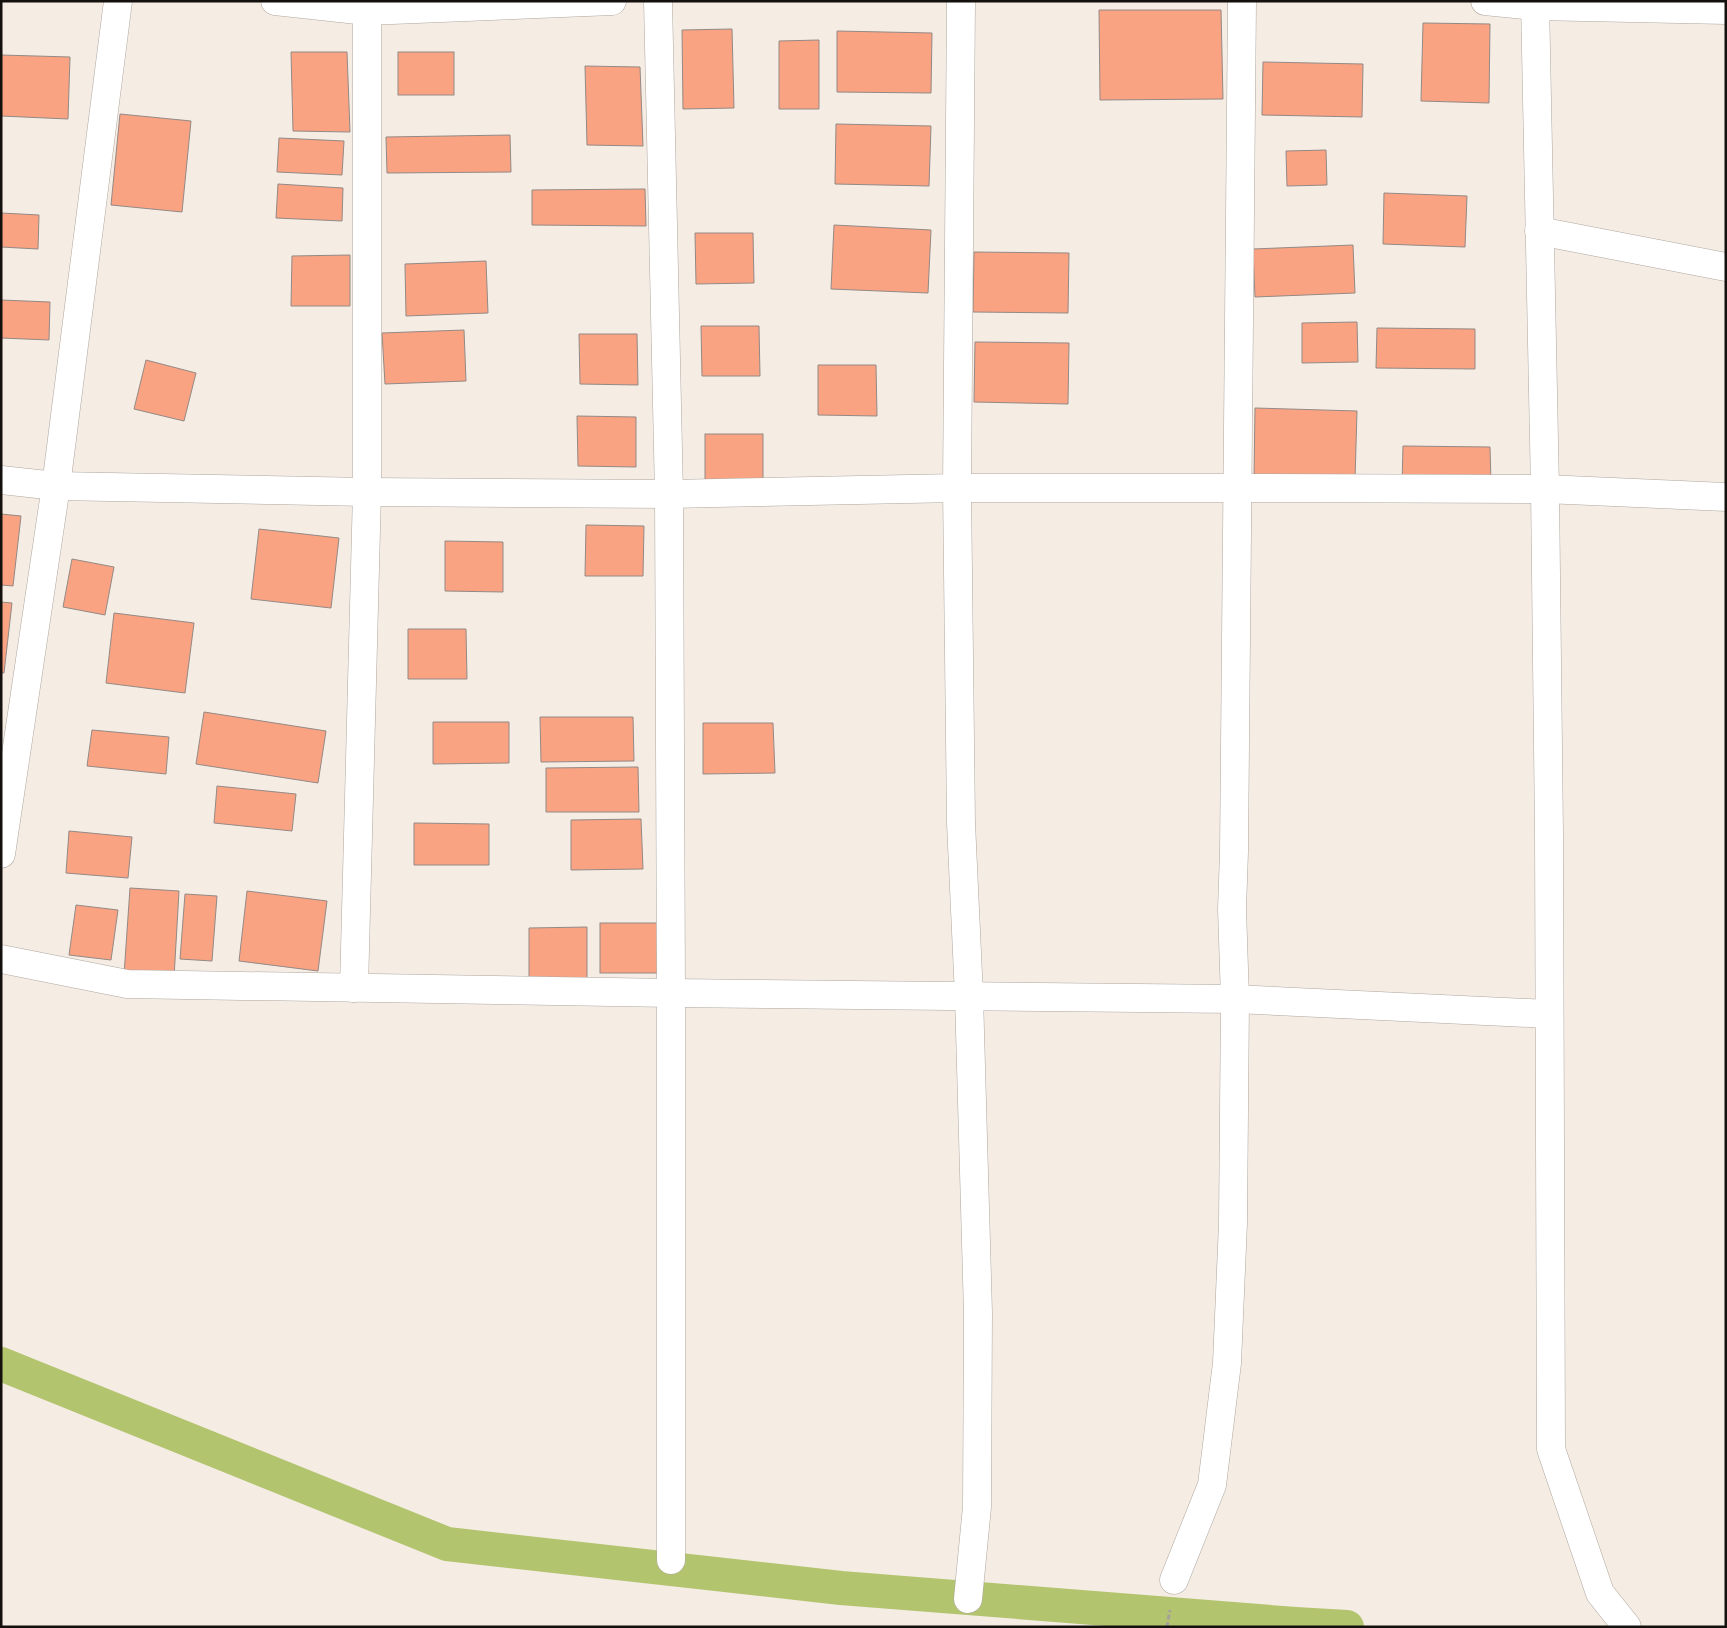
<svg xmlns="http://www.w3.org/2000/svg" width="1727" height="1628" viewBox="0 0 1727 1628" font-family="'Nunito Sans',sans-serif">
  <rect width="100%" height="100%" fill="#f5ece4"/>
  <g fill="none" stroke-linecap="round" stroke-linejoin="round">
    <path stroke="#b3c46e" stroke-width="34" d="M1,1364L447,1544L841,1588L1295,1624L1347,1627"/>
  </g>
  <g fill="#f9a383" stroke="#948985">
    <path d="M1099,10H1221L1223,99L1100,100Z"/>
    <path d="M1423,23L1490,24L1489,103L1421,101Z"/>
    <path d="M732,29L734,108L683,109L682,30Z"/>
    <path d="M837,31L932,33L931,93L837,92Z"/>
    <path d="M819,40V109H779V41Z"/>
    <path d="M291,52H347L350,132L293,131Z"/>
    <rect x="398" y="52" width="56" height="43"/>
    <path d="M1,55L70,57L68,119L1,116Z"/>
    <path d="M1263,62L1363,64L1362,117L1262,115Z"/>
    <path d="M585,66L640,67L643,146L587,145Z"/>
    <path d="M120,114L191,121L182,212L111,205Z"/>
    <path d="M836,124L931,126L929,186L835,184Z"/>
    <path d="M510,135L511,172L387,173L386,137Z"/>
    <path d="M279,138L344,141L342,175L277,172Z"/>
    <path d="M1326,150L1327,185L1287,186L1286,151Z"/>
    <path d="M278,184L343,188L342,221L276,218Z"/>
    <path d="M645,189L646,226L532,225V190Z"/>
    <path d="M1384,193L1467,196L1465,247L1383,244Z"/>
    <path d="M1,213L39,215L38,249L1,247Z"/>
    <path d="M834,225L931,230L928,293L831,289Z"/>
    <path d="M695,233H753L754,283L696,284Z"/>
    <path d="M1353,245L1355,293L1255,297L1253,249Z"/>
    <path d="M974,252L1069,253L1068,313L973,312Z"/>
    <path d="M350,255V306H291L292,256Z"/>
    <path d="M486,261L488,313L406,316L405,264Z"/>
    <path d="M1,300L50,302L49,340L1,338Z"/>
    <path d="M1357,322L1358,362L1302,363V323Z"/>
    <path d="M701,326H759L760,376H702Z"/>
    <path d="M1377,328L1475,329V369L1376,368Z"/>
    <path d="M464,330L466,381L385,384L382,333Z"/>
    <path d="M579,334H637L638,385L580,384Z"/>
    <path d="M975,342L1069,343L1068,404L974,402Z"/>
    <path d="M146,360L196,373L184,421L134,409Z"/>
    <path d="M818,365H876L877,416L818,415Z"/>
    <path d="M1255,408L1357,411L1355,480L1254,479Z"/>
    <path d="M577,416L636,417V467L578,466Z"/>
    <rect x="705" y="434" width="58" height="50"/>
    <path d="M1403,446L1490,447L1491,483L1402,484Z"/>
    <path d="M1,514L21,516L13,586L1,585Z"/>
    <path d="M586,525L644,526L643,576H585Z"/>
    <path d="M259,529L339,538L331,608L251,599Z"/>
    <path d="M445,541L503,542V592L445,591Z"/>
    <path d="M72,559L114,567L105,615L63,607Z"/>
    <path d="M1,602L12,603L4,673H1Z"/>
    <path d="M114,613L194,623L185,693L106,683Z"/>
    <path d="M408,629H466L467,679H408Z"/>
    <path d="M204,712L326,731L318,783L196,764Z"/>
    <path d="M540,717H633L634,761L541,762Z"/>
    <path d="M433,722H509V763L433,764Z"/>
    <path d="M703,723H773L775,773L703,774Z"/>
    <path d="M92,730L169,737L166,774L87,766Z"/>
    <path d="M638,767L639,812H546V768Z"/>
    <path d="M217,786L296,794L292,831L214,823Z"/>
    <path d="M641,819L643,869L571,870V820Z"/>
    <path d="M414,823L489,824V865H414Z"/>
    <path d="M69,831L132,837L128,878L66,873Z"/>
    <path d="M130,888L179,891L174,978L124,975Z"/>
    <path d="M247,891L327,901L318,971L239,961Z"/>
    <path d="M185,894L217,896L212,961L180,959Z"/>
    <path d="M76,905L118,910L111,960L69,955Z"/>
    <rect x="600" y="923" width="58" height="50"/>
    <path d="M587,927V978H529V928Z"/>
  </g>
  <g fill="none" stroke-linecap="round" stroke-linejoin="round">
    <g stroke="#afa79f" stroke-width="29">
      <g id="minor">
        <path d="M275,1L367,11L612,1"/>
        <path d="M658,1L669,494L671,993V1560"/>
        <path d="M961,1L957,488L961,823L969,996L978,1313L977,1507L968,1599"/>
        <path d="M1485,1L1535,6L1726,10"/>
        <path d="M1539,231L1726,267"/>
        <path d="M1,480L56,486L367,492L669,494L957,488H1238L1545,489L1726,497"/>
        <path d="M1,854L56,486L118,1"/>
        <path d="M1,959L127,984L671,993L1235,999L1548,1014"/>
        <path d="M354,988L367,492V11"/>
        <path d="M1174,1580L1212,1485L1227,1363L1233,1223L1235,999L1232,909L1234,852L1242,1"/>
      </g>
    </g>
    <g stroke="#afa79f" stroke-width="29">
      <path id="major" d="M1535,1L1545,489L1549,834L1551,1449L1600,1593L1627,1627"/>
    </g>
    <path stroke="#a7a09a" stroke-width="3" stroke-dasharray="5 2.5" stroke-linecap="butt" d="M1167,1627L1170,1610"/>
    <use href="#minor" stroke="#fff" stroke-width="28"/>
    <use href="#major" stroke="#fff" stroke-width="28"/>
  </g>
  <rect width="1727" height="1628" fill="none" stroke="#13100d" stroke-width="5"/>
</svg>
